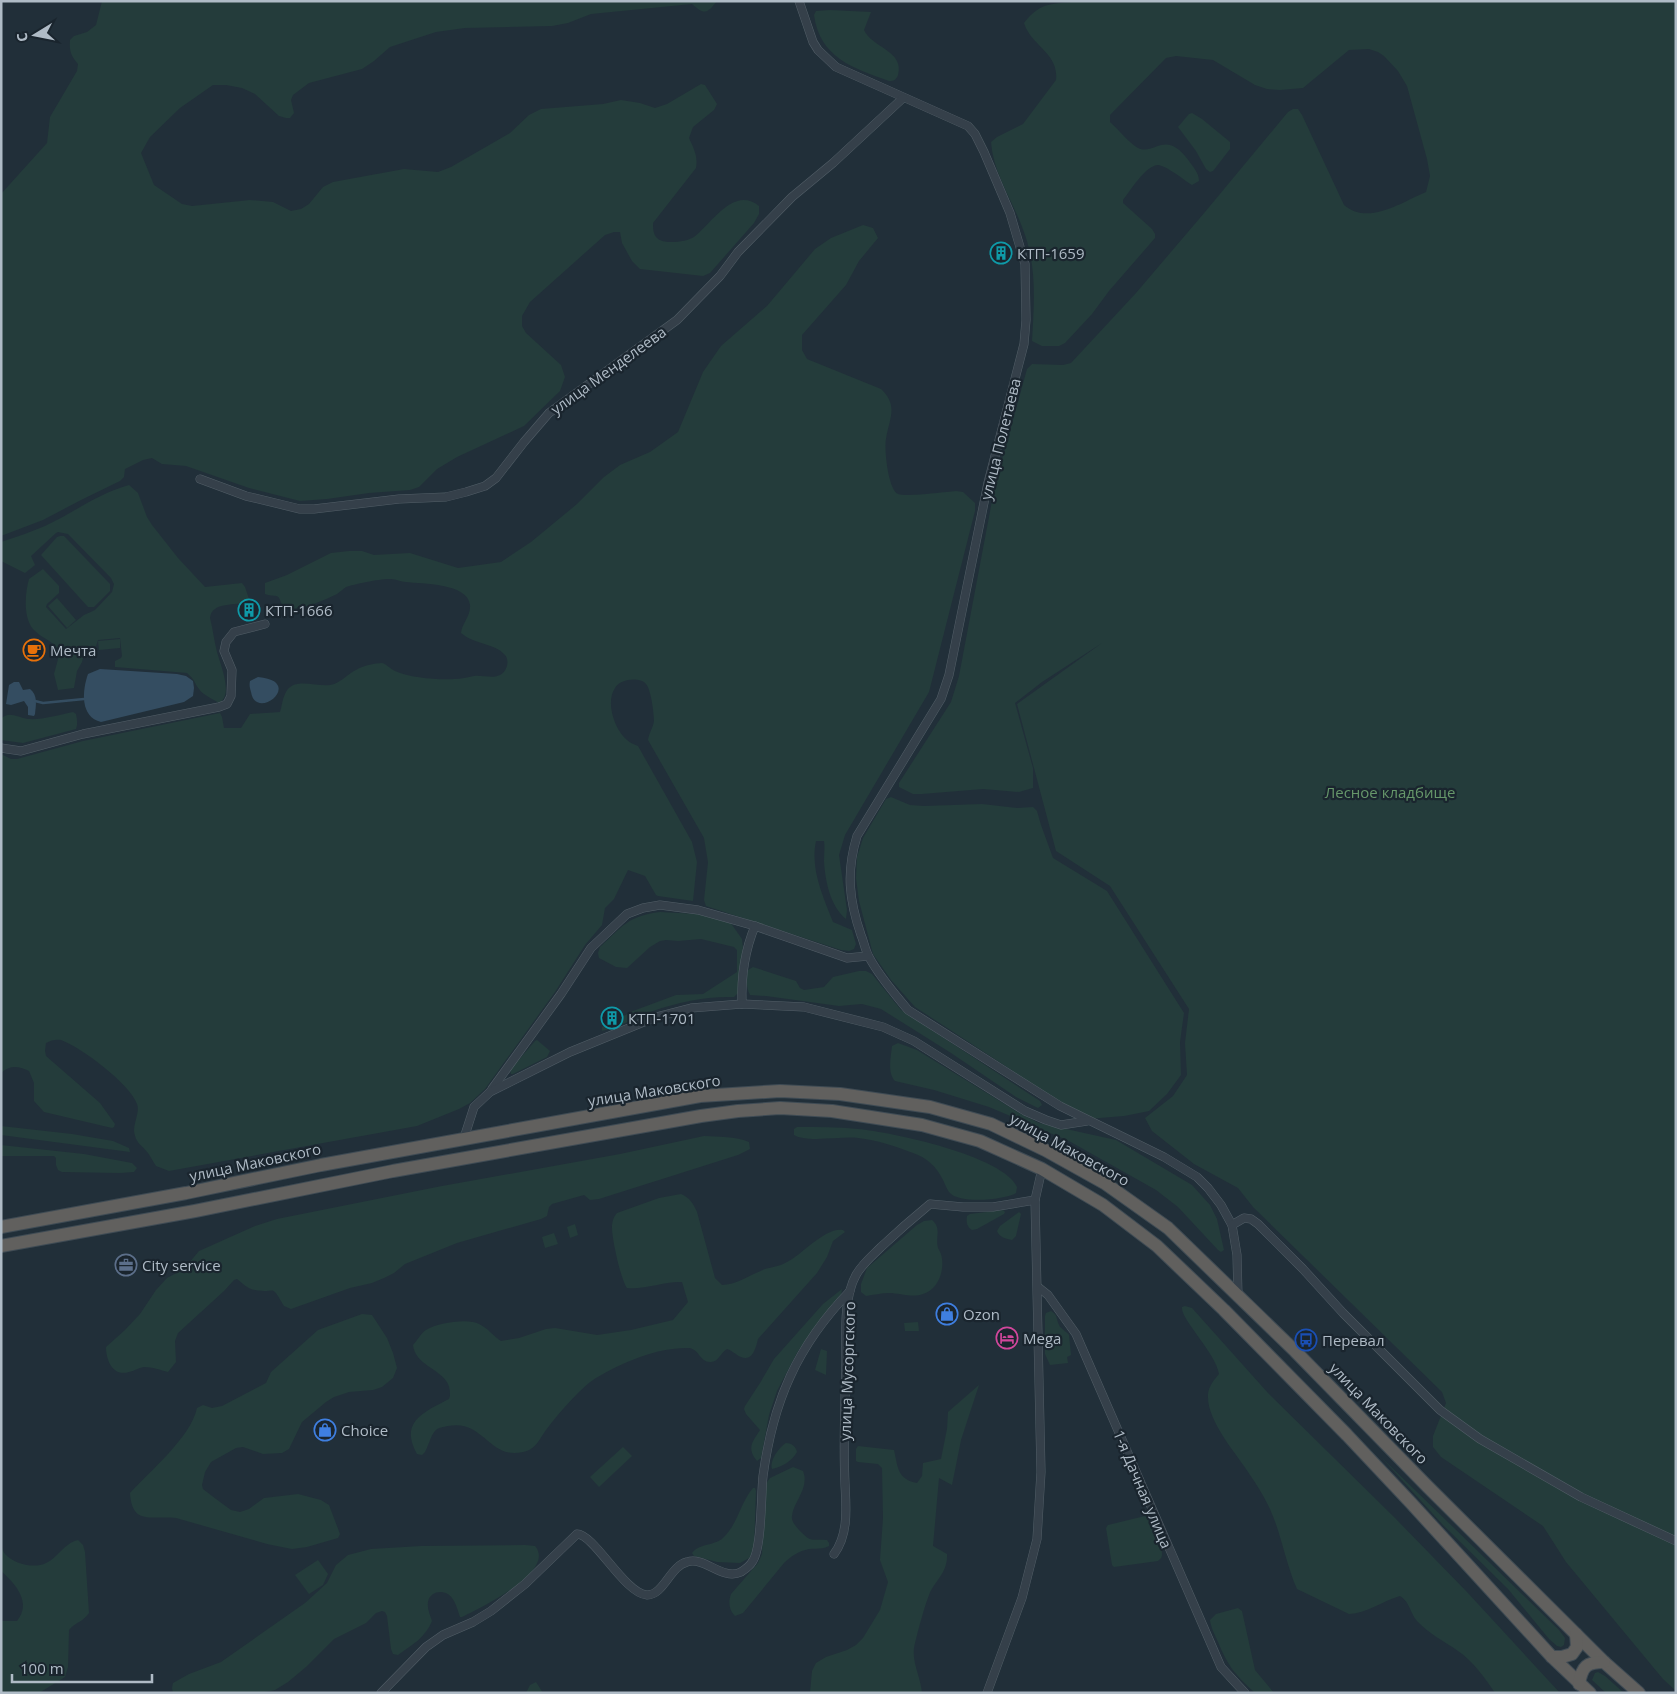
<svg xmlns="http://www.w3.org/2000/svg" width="1677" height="1694" viewBox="0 0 1677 1694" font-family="'Open Sans',sans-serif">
  <rect width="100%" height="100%" fill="#212f39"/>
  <g fill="#243c3b">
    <path d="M102,1H717C707,14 704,15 692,4L591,14L568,23L552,26L465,28L436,32L390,47L374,61L362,69L309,83L293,95L291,100L294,113L290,118H286L279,116L255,94L242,88L226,85H213L180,108L150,137L141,153L154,185L182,204L192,206L250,200L273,202L291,211L301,209L309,204L323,187L333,182L404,169L438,172L451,167L510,133L529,115L541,109L603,104L621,100L640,103L655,108L667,104L701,84L705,85L717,104L714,110L693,127L689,138C694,149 698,156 696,168L653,223C653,228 653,234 657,238C664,245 686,242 694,237C711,224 734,185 759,206V214L754,223L710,273L703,276L640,269L632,261L622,243L620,232H614L605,235L530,302L522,316V326L526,333L561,365L565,377L560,391L524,426L457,457L437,469L419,487L410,490L369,493L327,499L300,501L249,488L186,466L162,464L152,458L143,460L125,469L124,477L120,481L81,500L43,520L1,536V194L47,143L50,117L77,71L78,64C71,56 69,51 70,40L74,36L87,32L96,25Z"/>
    <path d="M1078,1H1676V1691L1663,1679L1566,1562L1543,1526L1441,1457L1433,1447V1436L1446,1403L1442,1392L1253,1207L1238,1188L1194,1164L1152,1131L1145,1118L1173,1096L1187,1075L1185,1043L1189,1009L1110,886L1056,851L1017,704L1102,643L1042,682L1015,703L1033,768V788L1019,792L983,789L922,794H913L899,787V783L951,702L959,676L995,485L1027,369L1032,364L1063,365L1071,363L1136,293L1205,212L1288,112L1293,109H1298L1302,115L1344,205C1368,226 1402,202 1426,192L1430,176L1427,159L1407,86L1398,71L1384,56L1378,52L1369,49L1349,50L1303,88L1280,90L1267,89L1255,85L1213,60L1176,56L1166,58L1110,115V122C1118,129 1129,143 1138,148C1155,156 1165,128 1189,161C1193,167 1199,173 1199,181L1192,185C1184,180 1167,166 1158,165C1146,165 1130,191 1123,200V203L1152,229L1155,234V238L1109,291L1092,314L1065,343L1059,346H1042L1032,341C1034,306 1037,269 1025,235C1015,204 993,174 991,142L997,137L1023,124L1056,80C1059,53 1031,46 1024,23C1042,0 1053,5 1078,1Z"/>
    <path d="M830,10L871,12L864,30C871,47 905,51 898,75C896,80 894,81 889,81C853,68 820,58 814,15L816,11Z"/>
    <path d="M1192,113L1202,119L1230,142V149L1213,171L1210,172L1206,169L1196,151L1178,127L1189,114Z"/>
    <path d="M863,225L873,228L878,238L859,261L846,285L802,335V350L807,359L881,389C899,406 889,419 886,439C884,449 888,489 898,494C907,497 944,492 956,491L963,492L975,503V511L929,692L845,835L839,855L847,910L846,919C830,906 825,880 824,861C824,854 825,848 824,841H816C810,869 823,896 833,922L852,930L856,944L854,949L849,951L841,950L706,906L704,900L708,862L704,838L648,740C649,733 653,728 654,721C654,714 651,689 646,684C642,679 633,679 628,680C623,681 618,683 615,688C605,703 615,730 627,740C630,743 634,744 638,746L692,842L697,862L693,901L658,896L656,895L645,876L628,870L614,899L605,908L602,925L585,945L555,992L485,1089L470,1103L459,1109L417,1126L169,1171L156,1166C153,1162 151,1157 148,1153C141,1144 136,1144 134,1131C134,1122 140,1111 137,1104C130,1084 81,1047 61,1040C56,1039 51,1040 46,1043L45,1051L46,1056L100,1103L115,1124L114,1127L112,1128L44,1112L34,1101V1083L29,1071C18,1066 10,1065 1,1073V754L11,759H17L83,741L215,714L220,713L222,717L224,728H241L250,714L280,712C282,706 282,700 285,694C292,676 316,687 330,685C340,684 347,674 356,670C362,666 375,663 382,663C387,664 390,669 395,671C410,678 438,680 455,679C461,679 468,677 474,676C483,675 492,679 500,675C507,671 510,661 505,655C495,643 475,645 461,633C462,623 471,616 470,605C468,583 422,584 406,582C401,582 396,579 391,579C383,578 354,584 346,587C343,589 340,592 337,594C325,600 295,613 283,608C277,590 279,599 265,594V583L287,575L331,553L349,551H362L374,555L410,553L458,568L501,562L531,542L577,504L604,477L620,465L650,452L678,432L703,372L721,346L767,306L815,249L831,238Z"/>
    <path d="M129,485L138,493L147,517L152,525L178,558L205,587L242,583L245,587L249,599L248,602C236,606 212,601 210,618C213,629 214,641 217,652C220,664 234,695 219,703C213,699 203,695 199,689C193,681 196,681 187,673L115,667V661L121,658L122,656L120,638L98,640L96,646L84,654L82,662L77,671L74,688L58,690L54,674L60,652C53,640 42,639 33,629C23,617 25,593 29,579L43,569L59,586V593L47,604L46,607L66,629L84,615L95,610L112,592L114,584L111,578L68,534L58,532L56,533L31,556L35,565L25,573L1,561V542C16,537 31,532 45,526C73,513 99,493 129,485Z"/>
    <path d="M60,536H64L110,584V591L94,607H88L41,555L57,537Z"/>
    <path d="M57,598L76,620L67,628L48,606Z"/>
    <path d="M120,639V648L99,650L98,641Z"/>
    <path d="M73,712L76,714C77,719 78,724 76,729L23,743L1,740V719C9,710 18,718 28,719C42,720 59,715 73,712Z"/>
    <path d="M891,797L910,805L924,806L982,804L1017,808L1033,807L1037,811L1041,825L1053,858L1107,891L1184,1013L1180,1042L1181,1075L1167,1094L1149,1111L1124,1116L1088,1119H1078L1010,1069L915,1007L891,980L873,954L859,901L856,878L857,857L863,838L886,799Z"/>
    <path d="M660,912L698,914L730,922L742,939L743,948L738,993L734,997C707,996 678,1002 653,1011C636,1017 620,1027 602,1031V1027L633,1011L676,995L703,994L737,972V950L734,947L701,939L678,941L666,940L660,941L650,947L627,968L616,967L599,958L598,953L600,947C623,926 628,916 660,912Z"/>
    <path d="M753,967L796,981L800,988L804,990L824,987L833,977L859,971H866L872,974L901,1010L1040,1101L1042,1105L1038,1108L1016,1097L951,1053L881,1009L862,1004L839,1006L766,996L750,995C746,988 746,978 748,970Z"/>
    <path d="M537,1040L550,1051L547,1057L513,1074H511L510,1070L535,1041Z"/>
    <path d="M898,1043L917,1050L1021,1114L1039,1123L1116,1140L1192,1185L1210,1205L1217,1219L1224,1250L1221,1252L1218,1250L1178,1207L1156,1190L1069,1141L989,1107L934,1090L895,1081C887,1073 891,1056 892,1046Z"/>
    <path d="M1,1126L72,1134L113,1141L129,1148L130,1152L1,1135Z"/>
    <path d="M797,1127C817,1127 838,1127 858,1129C891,1132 1004,1156 1017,1187L1016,1193C1005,1200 960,1204 950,1193C947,1190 945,1184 943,1180C936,1166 927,1158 913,1153C895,1146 877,1140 858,1138C841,1136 807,1143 794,1135V1129Z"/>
    <path d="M704,1136C719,1137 735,1136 749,1142L750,1149L738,1155L599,1199L590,1200L584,1195L552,1204L549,1207L547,1216L541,1219L457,1243L405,1264L394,1273L384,1278L372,1283L350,1288L291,1309L284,1306C270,1282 277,1294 255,1290C248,1289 242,1283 237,1279L234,1280L224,1291L178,1333L175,1341L176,1362L168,1372C161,1370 152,1367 144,1367C138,1368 134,1371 129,1372C112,1377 106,1359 106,1347L125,1330L140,1314L156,1290L167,1278L184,1269L199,1251L255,1226L277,1219L442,1186L620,1154Z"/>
    <path d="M1,1145L84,1154L132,1163L137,1168L134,1172L120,1173L62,1172L58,1170L56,1165V1158L54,1156H1Z"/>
    <path d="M681,1194C690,1198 693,1203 697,1212L715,1278L722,1285C736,1285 752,1274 765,1269C772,1267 781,1266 787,1262C802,1255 825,1227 843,1230L845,1232L833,1241L827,1257L817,1273L758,1339C756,1347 753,1362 741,1357C736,1355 733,1351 727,1349C721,1352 718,1363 710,1362C700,1362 699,1349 689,1348C658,1347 623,1362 596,1378C581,1387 555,1417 544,1433C538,1442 534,1450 523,1452C489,1460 484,1419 448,1426C444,1427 438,1427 435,1431C430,1437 429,1445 425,1452L422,1455L417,1454C399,1422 424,1412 449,1399L450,1396C450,1393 450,1388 448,1384C441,1369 415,1365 413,1345C417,1341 421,1333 426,1330C437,1323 468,1318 479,1324C488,1328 493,1336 501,1341L519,1338L546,1329L555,1328L597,1335L631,1330L673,1320L688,1302L682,1282C664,1281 645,1290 627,1288C621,1280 612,1239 612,1228C612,1222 613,1218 617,1213L659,1198Z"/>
    <path d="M1003,1210L1005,1212L1004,1214L977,1229L972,1230C967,1227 966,1222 967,1216L970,1214Z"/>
    <path d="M1019,1212L1021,1214L1016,1236L1012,1240C1006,1239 999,1237 997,1231L1000,1226Z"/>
    <path d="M932,1220C942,1228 935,1238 938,1248C940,1252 942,1255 942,1259C944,1273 937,1290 923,1294C913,1298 899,1293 889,1293C881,1293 873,1295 866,1296L861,1292V1284L867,1268L917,1225L924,1221Z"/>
    <path d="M575,1224L578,1235L570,1238L567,1227Z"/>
    <path d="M554,1233L558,1244L545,1248L542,1237Z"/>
    <path d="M842,1289L841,1297L823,1317L798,1351L777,1391L769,1415L761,1458L757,1461C746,1448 753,1441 760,1430L746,1414L744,1409L745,1406L760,1383L774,1359L823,1304Z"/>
    <path d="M1185,1306L1192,1308L1268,1393L1395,1518L1467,1592L1560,1693H1495C1485,1678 1473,1661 1458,1651C1444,1641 1429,1634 1417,1621C1410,1613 1410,1602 1400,1596C1382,1601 1368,1613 1349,1614L1297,1589C1285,1562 1281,1531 1268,1505C1263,1495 1257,1485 1250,1475C1237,1454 1206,1421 1208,1394C1209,1386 1214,1380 1219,1374C1216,1353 1180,1319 1182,1307Z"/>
    <path d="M1051,1311C1058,1315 1056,1319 1059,1325C1061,1329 1066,1331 1069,1335L1071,1355L1067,1357L1068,1363L1050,1365L1045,1354V1316L1046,1313Z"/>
    <path d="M362,1314L372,1315L387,1338L393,1353L397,1368L393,1378L382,1387L373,1390L349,1392L334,1397L326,1402L302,1422L289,1449L282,1453L263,1454L243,1447L236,1448L211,1462L205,1472L202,1485L203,1489L216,1499L231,1510L240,1512L249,1509L264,1498L298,1494L321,1500L329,1505L340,1534L338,1538L307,1547L292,1549L267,1544L176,1518C151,1515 132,1526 130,1493C150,1471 191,1437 197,1408L203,1405L212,1408L222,1406L266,1383L271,1372L318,1330Z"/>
    <path d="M918,1322L919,1331H905L904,1323Z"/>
    <path d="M821,1349L827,1351L826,1375L815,1370Z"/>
    <path d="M979,1385L961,1440L952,1485L939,1478L933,1546L947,1554C948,1573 935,1580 929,1595C924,1608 917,1634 914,1648C912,1663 921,1678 922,1693H810L812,1671L816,1663L826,1657L847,1650L856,1645L863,1638L880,1610L888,1582L880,1560L883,1518L882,1468L878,1464L858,1462L856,1461V1449L858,1446L894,1450C898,1467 897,1479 917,1483L922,1476L923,1463L941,1459L947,1429L948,1412Z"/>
    <path d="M786,1443C792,1443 796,1447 797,1452C792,1461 782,1467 772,1469C769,1461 779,1447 786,1443Z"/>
    <path d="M623,1447L632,1456L599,1487L590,1477Z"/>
    <path d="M1381,1457L1559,1630L1565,1638L1564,1645L1561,1647L1557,1646L1549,1639L1508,1589L1443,1525Z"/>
    <path d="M793,1467L803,1471C810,1488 793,1502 792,1516C791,1522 796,1526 799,1530C812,1543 809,1539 827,1540L829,1543V1546C822,1550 816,1548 809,1549C799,1551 791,1556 784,1563L743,1613L735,1616C729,1610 728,1602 731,1594L758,1563L762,1554L765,1485L770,1478Z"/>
    <path d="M753,1488H755L756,1491L754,1548L751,1557L740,1563L717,1562L694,1556L692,1553C700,1543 714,1546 723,1538C738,1524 740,1503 753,1488Z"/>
    <path d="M1145,1516C1152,1519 1162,1545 1162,1554C1162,1558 1161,1558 1158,1561L1114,1567L1112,1565L1106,1528L1108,1525Z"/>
    <path d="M78,1540L83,1545L85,1552L89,1613C82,1623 75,1622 69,1630L68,1667L65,1677L39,1693H1V1621H17C32,1603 16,1584 1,1571V1544C2,1547 3,1552 5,1554C14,1564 34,1569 46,1563C58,1558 64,1543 78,1540Z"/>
    <path d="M525,1545L535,1546C557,1571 479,1609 462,1617H460C458,1611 456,1603 452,1598C446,1589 430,1590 428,1602C427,1609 430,1615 432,1621C425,1638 412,1645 398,1655L393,1654L391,1649L387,1616L385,1612L382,1611L376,1613L366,1623L334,1639L306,1667L288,1682L275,1690L260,1693H173L172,1688L173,1683L189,1674L221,1662L305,1603L327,1583L336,1565L348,1555L371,1549L421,1546Z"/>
    <path d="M318,1560L328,1574L323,1585L309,1594L295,1575Z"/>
    <path d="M1238,1608L1242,1611L1255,1670L1274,1693H1255C1235,1674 1229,1668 1218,1642C1215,1635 1211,1628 1210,1620L1216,1614Z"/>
    <path d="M1598,1672L1605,1676L1624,1693H1606L1592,1680L1595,1673Z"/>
    <path d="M536,1682L543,1693H526L530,1685Z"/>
  </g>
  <g fill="#344d61">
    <path d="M100,669L177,674L186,676L193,681L194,688L193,696L184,702L101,722C80,717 82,691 88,674Z"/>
    <path d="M258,677C306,681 256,723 251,692C250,688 249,686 250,681Z"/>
    <path d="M14,682H19L23,690L30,689C38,695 36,705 35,714L34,716L28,715V707L24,701L11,705L6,704L9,685Z"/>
  </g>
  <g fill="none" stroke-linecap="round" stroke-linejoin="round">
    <path stroke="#344d61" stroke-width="2.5" d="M35,701L43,703L84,699"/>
    <g stroke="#525e67" stroke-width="9">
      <g id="minor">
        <path d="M799,1L813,42L818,50L836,67L968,126L975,134L984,152L1010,213L1025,264L1026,320L1024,344L988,483L949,675L941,699L857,836C846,872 849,900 861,935C864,942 865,950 869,957C879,976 894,993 908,1010L1060,1106L1164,1157L1197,1177L1208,1188L1221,1205L1232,1225L1237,1255L1238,1296"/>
        <path d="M200,479L246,496L300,509H314L399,499L446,497L466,492L485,486L496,478L524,442L549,413L677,320L720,276L738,252L792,197L833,163L903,98"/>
        <path d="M1,748L21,751L83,734L219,707L227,704L231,696L232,670L224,651L226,642L234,632L265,624"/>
        <path d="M742,1004C741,977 745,950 755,926"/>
        <path d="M492,1089L561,994L591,948L627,914L643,908L660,905L698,910L755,926L847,958L868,956"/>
        <path d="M464,1138L474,1107L490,1092L570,1052L656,1017L691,1008L742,1004L804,1007L883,1027L914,1041L1025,1111L1046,1120L1061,1125L1087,1121"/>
        <path d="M1232,1225L1244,1218L1251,1219L1258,1224L1303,1269L1343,1313L1440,1410L1480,1439L1581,1497L1676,1541"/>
        <path d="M1038,1287L1048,1295L1076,1334L1221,1667L1245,1693"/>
        <path d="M834,1554C849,1534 846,1507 845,1484C843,1443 845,1403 846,1362C846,1337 843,1298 856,1275C862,1264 872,1256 881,1247C897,1232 913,1218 930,1204L963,1207H993L1035,1200"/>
        <path d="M381,1693L426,1647L443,1635L473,1622L491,1611L525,1584L577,1534C594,1534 625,1594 647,1595C664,1595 670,1566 687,1562C705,1556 722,1581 741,1572C744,1570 750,1566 752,1562C762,1550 761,1494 763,1476C773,1401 797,1346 850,1291"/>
        <path d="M987,1693L1022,1598L1037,1539L1041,1472L1035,1200L1042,1169"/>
      </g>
    </g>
    <g stroke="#3f4b54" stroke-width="14">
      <g id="trunk">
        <path d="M1,1227L186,1193L321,1165L700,1096L780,1091L840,1094L930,1107L991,1124L1045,1150L1106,1184L1168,1228L1295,1351L1428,1487L1604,1662L1639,1693"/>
        <path d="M1,1246L195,1211L393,1171L701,1116L738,1111L780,1108L832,1111L922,1125L980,1141L1042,1169L1103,1205L1157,1246L1224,1310L1347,1435L1411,1503L1552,1657L1590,1693"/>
        <path d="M1552,1657H1562L1572,1654L1577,1647L1576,1634"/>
        <path d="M1579,1684C1582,1666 1587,1662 1604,1662"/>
      </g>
    </g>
    <use href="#minor" stroke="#35404a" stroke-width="8"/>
    <use href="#trunk" stroke="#61605e" stroke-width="12"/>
  </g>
  <defs>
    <g id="building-ring" transform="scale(1.125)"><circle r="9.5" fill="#1a252e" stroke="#0f9aa8" stroke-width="1.5"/><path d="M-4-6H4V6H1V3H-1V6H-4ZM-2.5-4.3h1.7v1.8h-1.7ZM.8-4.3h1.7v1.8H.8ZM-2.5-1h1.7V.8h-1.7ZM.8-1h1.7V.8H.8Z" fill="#0f9aa8"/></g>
    <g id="cafe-ring" transform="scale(1.125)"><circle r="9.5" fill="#1a252e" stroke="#e8710a" stroke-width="1.5"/><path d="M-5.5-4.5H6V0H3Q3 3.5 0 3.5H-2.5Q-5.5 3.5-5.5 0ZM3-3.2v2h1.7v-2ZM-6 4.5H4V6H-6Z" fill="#e8710a"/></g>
    <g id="office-ring" transform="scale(1.125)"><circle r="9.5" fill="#1a252e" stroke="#5c6f8a" stroke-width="1.5"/><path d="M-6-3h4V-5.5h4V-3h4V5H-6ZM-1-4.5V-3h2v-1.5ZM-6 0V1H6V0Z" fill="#5c6f8a"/></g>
    <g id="shop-ring" transform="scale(1.125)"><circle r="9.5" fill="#1a252e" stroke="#3f7fe0" stroke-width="1.5"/><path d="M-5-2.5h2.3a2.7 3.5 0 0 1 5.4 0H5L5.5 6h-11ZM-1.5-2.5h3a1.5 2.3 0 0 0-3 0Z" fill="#3f7fe0"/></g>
    <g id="hotel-ring" transform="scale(1.125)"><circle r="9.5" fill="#1a252e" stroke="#d1479c" stroke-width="1.5"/><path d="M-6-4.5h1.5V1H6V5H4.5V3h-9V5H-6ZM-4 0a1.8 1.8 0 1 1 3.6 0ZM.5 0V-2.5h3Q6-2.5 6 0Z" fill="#d1479c"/></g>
    <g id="bus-ring" transform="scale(1.125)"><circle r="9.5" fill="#1a252e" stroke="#1a4fb4" stroke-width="1.5"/><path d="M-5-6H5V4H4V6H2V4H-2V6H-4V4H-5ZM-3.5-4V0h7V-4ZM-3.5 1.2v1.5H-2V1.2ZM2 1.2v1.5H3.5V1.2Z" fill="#1a4fb4"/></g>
  </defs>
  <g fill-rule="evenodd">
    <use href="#building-ring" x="1001" y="253"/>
    <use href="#building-ring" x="249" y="610"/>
    <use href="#cafe-ring" x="34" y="650"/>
    <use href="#building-ring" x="612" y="1018"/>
    <use href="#office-ring" x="126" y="1265"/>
    <use href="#shop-ring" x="947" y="1314"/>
    <use href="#hotel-ring" x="1007" y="1338"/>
    <use href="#bus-ring" x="1306" y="1340"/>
    <use href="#shop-ring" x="325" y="1430"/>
  </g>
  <g text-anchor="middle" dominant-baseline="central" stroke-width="4.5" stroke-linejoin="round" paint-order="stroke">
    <g font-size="15" fill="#afbbc6" stroke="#1a252e" text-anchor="start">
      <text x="1017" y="253">КТП-1659</text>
      <text x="265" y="610">КТП-1666</text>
      <text x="50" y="650">Мечта</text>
      <text x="628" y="1018">КТП-1701</text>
      <text x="142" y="1265">City service</text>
      <text x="963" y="1314">Ozon</text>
      <text x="1023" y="1338">Mega</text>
      <text x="1322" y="1340">Перевал</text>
      <text x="341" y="1430">Choice</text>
    </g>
    <g font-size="15" fill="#afbbc6" stroke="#1a252e">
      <text transform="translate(608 370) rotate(-36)">улица Менделеева</text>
      <text transform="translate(1000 439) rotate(-76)">улица Полетаева</text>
      <text transform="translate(654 1090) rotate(-9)">улица Маковского</text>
      <text transform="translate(1070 1149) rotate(29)">улица Маковского</text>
      <text transform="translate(255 1162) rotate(-12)">улица Маковского</text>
      <text transform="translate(847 1371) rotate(-88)">улица Мусоргского</text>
      <text transform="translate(1379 1413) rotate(46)">улица Маковского</text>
      <text transform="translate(1143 1489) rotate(67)">1-я Дачная улица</text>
    </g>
    <g font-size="15" fill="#66976a" stroke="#1a252e">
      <text x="1390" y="792">Лесное кладбище</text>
    </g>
  </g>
  <rect width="1677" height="1694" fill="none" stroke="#afbbc6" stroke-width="5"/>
  <g transform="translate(35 35) rotate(260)" stroke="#1a252e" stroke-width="4" paint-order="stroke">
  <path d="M0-4L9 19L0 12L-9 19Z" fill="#afbbc6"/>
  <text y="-8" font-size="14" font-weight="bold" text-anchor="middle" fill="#afbbc6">С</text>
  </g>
  <path d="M12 1674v8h140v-8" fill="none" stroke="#afbbc6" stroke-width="2.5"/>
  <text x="20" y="1674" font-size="15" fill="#afbbc6" stroke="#1a252e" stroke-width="4" paint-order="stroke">100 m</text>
</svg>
